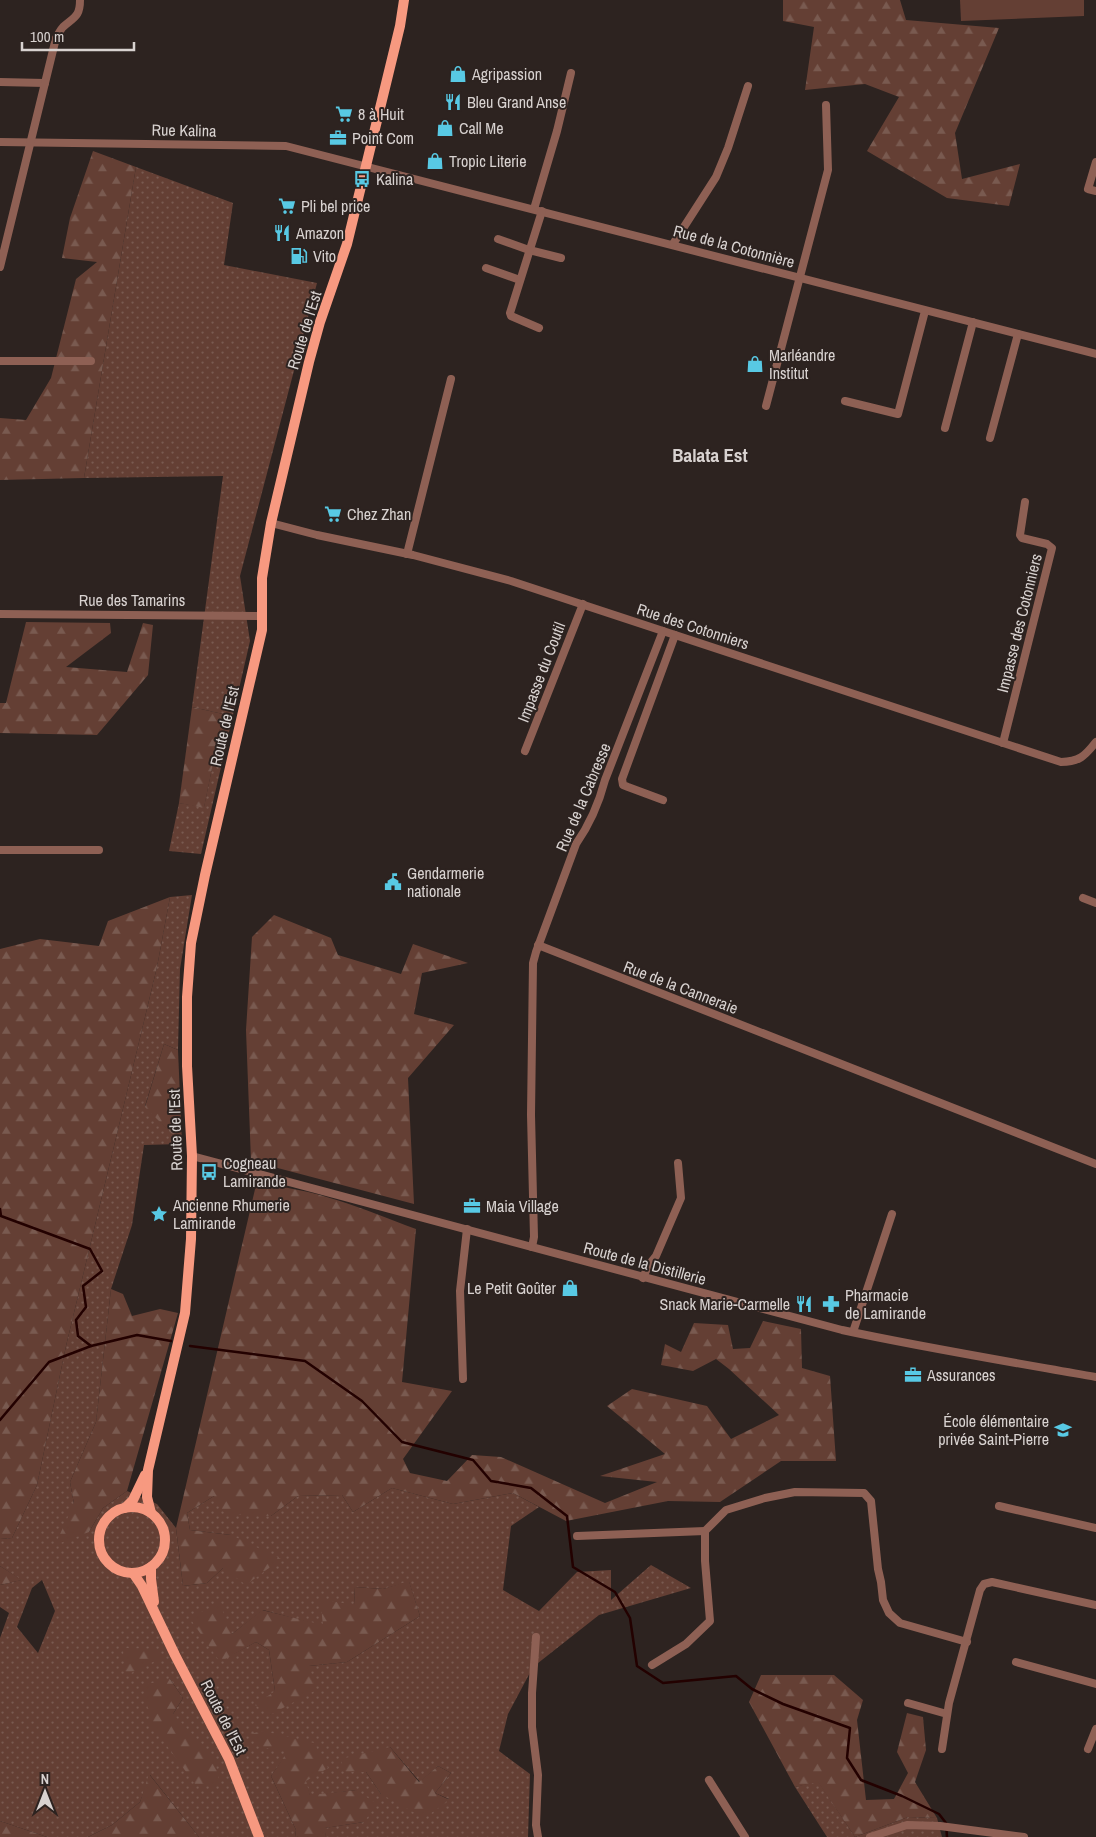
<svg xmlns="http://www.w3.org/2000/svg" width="1096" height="1837" viewBox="0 0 1096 1837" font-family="'Archivo Narrow',sans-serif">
  <defs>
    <pattern id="grass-dots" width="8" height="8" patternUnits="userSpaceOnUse" patternTransform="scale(1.25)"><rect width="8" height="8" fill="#643f34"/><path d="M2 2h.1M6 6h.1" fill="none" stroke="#795a50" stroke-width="1.8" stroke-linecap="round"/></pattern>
    <pattern id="forest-firs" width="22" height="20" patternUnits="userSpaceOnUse" patternTransform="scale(1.25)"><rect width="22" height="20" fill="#643f34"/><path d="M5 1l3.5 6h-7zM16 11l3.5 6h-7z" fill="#795a50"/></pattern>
  </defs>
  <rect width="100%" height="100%" fill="#2d2320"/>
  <g fill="url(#grass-dots)" fill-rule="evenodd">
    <path d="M136,167L233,203L224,265L317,283L240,576L250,641L201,854L169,851L179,803L204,807L223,714L192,707L223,476L84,478Z"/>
    <path d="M192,895L180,969L178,1050L164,1044L145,1106L182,1144L144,1145L132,1225L111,1289L96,1422L70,1482L74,1504L89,1532L103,1508L127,1491L157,1504L176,1528L183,1586L207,1583L223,1568L231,1535L190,1530L187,1513L214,1496L271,1516L298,1496L342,1495L353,1512L392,1488L453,1504L513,1493L539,1507L511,1526L503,1590L539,1611L577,1572L611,1570V1600L651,1565L691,1588L599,1615L533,1667L508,1714L499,1751L530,1774L528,1837H326L324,1828L364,1822L356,1790L310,1796L305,1781L289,1751L271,1776L296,1830L295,1837H199L150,1775L140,1802L112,1825L88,1837H47L0,1821V1638L9,1613L0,1607V1585L21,1580L0,1566V1539L12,1538L37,1485L66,1346L157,967L170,897ZM42,1580L55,1611L38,1653L17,1627L32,1588ZM409,1582L420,1616L347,1662L309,1666L270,1715L275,1691L269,1650L256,1642L220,1661L232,1634L263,1610L323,1626L354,1605L355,1587L383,1589ZM170,1679L183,1698L173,1714ZM390,1747L420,1782L438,1766L451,1773L435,1793L449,1799L381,1794L366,1772Z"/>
    <path d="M818,1781L855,1837L908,1817L937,1818L942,1837H827L795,1787Z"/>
  </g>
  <g fill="url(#forest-firs)">
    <path d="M783,0H900L906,20L999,28L955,133L962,179L1020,164L1009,206L947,198L867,151L899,97L865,84L805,90L814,27L783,21Z"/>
    <path d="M93,151L136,167L84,478L0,480V418L26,420L51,378L76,279L97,262L62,258L70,218Z"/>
    <path d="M26,622L110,623L111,633L66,667L127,672L143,623L153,625L148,675L97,735L0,733V703H6Z"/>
    <path d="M192,707L223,714L204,808L179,803Z"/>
    <path d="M170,897L157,967L66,1346L37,1485L12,1538L0,1539V949L40,939L99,946L108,921Z"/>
    <path d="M274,915L331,938L338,955L401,974L413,944L468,963L422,973L414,1014L454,1025L408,1078L414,1204L251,1161L246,1030L252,937Z"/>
    <path d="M164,1044L178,1050L182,1144L145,1107Z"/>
    <path d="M256,1185C311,1186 365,1210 416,1229L402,1382L452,1391L403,1459L410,1473L447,1481L472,1455L501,1457L605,1503L657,1482L600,1476L665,1454L607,1406L632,1389L707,1406L731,1439L779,1415L729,1369L716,1359L693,1371L661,1365L665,1344L681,1352L694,1323L728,1325L733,1349L750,1348L763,1321L801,1329L802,1368L830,1376L836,1461H781L720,1502L668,1501L566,1521L513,1493L453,1504L392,1488L353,1512L342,1495L298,1496L271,1516L225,1514L214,1496L187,1513L190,1530L231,1535L281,1559L246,1585L223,1568L207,1583L183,1586L176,1528Z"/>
    <path d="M111,1289L123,1294L132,1316L160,1309L178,1313L127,1491L103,1508L89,1532L55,1545L74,1504L70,1482L96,1422Z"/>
    <path d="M0,1566L22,1580L0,1585Z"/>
    <path d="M409,1581L420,1616L347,1662L309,1666L316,1690L270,1715L255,1705L275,1691L269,1650L256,1642L220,1662L189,1617L220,1604L232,1634L262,1610L323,1625L320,1599L354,1605L355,1587L383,1589Z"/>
    <path d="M123,1648L158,1649L161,1658L125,1676Z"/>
    <path d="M761,1675H834L863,1700L857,1720L866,1800L894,1799L908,1773L897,1752L907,1713L923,1717L926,1750L915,1782L937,1818L908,1817L855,1837L818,1782L795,1787L749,1702Z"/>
    <path d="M170,1679L183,1698L173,1714L214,1757L220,1784H195L151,1724L143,1685Z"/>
    <path d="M263,1731L314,1743L328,1768L306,1781L310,1795L356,1790L377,1804L364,1822L325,1828L326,1837H295L296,1830L271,1776L288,1751L259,1747L250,1734Z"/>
    <path d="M390,1747L419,1782L438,1766L451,1773L435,1793L450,1800L424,1818L381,1794L366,1772H344L341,1759Z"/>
    <path d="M149,1774L199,1837H88L112,1825L140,1802Z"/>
    <path d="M0,1821L47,1837H0Z"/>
  </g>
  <path fill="#643f34" d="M960,0H1084V16L961,21Z"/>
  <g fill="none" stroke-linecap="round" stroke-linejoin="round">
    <g stroke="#230100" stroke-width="2.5">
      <path d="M0,1209L1,1216L90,1249L102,1271L83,1286L86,1307L76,1320L78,1336L91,1346L137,1335L171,1341"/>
      <path d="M190,1346L305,1361L362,1401L402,1442L473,1460L491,1481L531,1488L567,1516L573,1567L615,1592L630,1618L637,1666L663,1683L736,1676L752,1689L783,1704L850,1728L847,1758L861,1780L902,1796L939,1814L946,1823L947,1837"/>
      <path d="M0,1420L49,1362L91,1346"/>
    </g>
    <g stroke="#8e6054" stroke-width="8">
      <path d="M0,82L45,83"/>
      <path d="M0,142L286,146L1096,354"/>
      <path d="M1096,162L1088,189L1096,191"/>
      <path d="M534,209L557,131L571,73"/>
      <path d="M498,239L529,250L561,258"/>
      <path d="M673,244L716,177L728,148L748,86"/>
      <path d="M0,267L56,38C58,35 60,30 63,27C74,17 80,17 80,0"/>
      <path d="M486,268L520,280"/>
      <path d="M539,328L511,316L510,313L542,211"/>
      <path d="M0,361H91"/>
      <path d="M845,401L898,414L925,311"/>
      <path d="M766,406L828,170L826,105"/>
      <path d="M945,428L973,322"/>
      <path d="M990,438L1018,334"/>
      <path d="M271,523L317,535L413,555L511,581L1061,762C1079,762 1085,756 1096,742"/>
      <path d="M407,554L451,379"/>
      <path d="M0,614L263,616"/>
      <path d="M1003,743L1052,548L1047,544L1022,538L1020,535L1025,502"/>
      <path d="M525,751L583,604"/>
      <path d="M663,800L628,787L623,785L622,779L675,635"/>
      <path d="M0,850H99"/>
      <path d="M1083,898L1096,903"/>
      <path d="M538,945L1096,1164"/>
      <path d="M192,1156L842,1330C926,1348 1011,1362 1096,1377"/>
      <path d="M532,1247L534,1237L531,1115L533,963L536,952L576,844C590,824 599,803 605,780L663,631"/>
      <path d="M643,1278L648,1266L656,1256L681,1198L678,1163"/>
      <path d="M853,1332L892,1214"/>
      <path d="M463,1379L460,1291L467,1229"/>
      <path d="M999,1506L1096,1528"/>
      <path d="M577,1536L705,1531"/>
      <path d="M536,1637L532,1693V1727L538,1775L536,1825L538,1837"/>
      <path d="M1016,1662L1096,1684"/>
      <path d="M652,1665L686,1644L710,1621L705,1561V1531L726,1510L765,1498L795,1492L864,1493L871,1501L878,1569L881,1582L883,1600L889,1613L900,1623L967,1642"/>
      <path d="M908,1703L947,1714"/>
      <path d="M942,1749L949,1703L980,1590L984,1584L992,1582L1096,1605"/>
      <path d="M1088,1749L1096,1729"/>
      <path d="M709,1780L745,1837"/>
      <path d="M870,1837L907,1825L940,1826L1024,1837"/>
    </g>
    <g stroke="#f79980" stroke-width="10">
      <circle cx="132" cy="1540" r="33"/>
      <path d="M125,1508L133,1500L145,1475"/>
      <path d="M151,1513L147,1497L148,1470L185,1313L191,1239L192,1156L187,1066V997L191,943L205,875L262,630V578L271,523L309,362L320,322L347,244L400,26L404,0"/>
      <path d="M151,1567V1579L154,1602"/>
      <path d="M133,1573L142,1586L175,1655L229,1759L259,1837"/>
    </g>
  </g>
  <defs>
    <g id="shop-bare" transform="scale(1.35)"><path d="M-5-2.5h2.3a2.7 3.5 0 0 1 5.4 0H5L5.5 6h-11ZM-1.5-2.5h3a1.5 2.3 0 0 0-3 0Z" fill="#58c9e4" stroke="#2d2320" stroke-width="2.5" paint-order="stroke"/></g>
    <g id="restaurant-bare" transform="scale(1.35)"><path d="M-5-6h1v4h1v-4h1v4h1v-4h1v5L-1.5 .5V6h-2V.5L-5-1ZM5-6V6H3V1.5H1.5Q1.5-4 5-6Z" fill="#58c9e4" stroke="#2d2320" stroke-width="2.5" paint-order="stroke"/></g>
    <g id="supermarket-bare" transform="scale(1.35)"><path d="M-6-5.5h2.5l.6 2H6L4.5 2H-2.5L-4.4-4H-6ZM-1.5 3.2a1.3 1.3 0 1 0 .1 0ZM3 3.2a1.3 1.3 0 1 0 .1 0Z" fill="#58c9e4" stroke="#2d2320" stroke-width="2.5" paint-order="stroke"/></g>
    <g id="office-bare" transform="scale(1.35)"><path d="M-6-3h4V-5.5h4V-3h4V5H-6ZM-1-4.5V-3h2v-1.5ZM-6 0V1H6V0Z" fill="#58c9e4" stroke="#2d2320" stroke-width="2.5" paint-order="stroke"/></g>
    <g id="bus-bare" transform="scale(1.35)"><path d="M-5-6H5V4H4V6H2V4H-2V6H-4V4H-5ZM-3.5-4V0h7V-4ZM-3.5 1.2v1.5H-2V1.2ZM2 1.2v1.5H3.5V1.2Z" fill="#58c9e4" stroke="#2d2320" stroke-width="2.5" paint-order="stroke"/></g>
    <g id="fuel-bare" transform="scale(1.35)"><path d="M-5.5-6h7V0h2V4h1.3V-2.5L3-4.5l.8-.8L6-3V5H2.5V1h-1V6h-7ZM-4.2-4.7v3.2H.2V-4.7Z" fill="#58c9e4" stroke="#2d2320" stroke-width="2.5" paint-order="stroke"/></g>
    <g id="civic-bare" transform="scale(1.35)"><path d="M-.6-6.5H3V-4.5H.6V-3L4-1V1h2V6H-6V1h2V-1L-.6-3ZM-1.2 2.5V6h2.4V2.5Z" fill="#58c9e4" stroke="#2d2320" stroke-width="2.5" paint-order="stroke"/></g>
    <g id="sight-bare" transform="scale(1.35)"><path d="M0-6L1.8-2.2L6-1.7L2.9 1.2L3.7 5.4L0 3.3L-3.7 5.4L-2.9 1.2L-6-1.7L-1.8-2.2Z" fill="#58c9e4" stroke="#2d2320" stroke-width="2.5" paint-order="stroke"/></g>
    <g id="pharmacy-bare" transform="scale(1.35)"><path d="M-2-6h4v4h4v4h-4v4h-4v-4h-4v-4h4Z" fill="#58c9e4" stroke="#2d2320" stroke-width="2.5" paint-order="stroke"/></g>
    <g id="school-bare" transform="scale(1.35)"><path d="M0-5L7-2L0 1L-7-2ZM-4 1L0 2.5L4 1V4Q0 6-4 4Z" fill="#58c9e4" stroke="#2d2320" stroke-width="2.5" paint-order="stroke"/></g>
  </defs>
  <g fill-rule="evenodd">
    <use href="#shop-bare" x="458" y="74"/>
    <use href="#restaurant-bare" x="453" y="102"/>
    <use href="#supermarket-bare" x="344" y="114"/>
    <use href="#shop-bare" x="445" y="128"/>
    <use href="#office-bare" x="338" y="138"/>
    <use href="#shop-bare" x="435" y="161"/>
    <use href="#bus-bare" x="362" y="179"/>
    <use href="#supermarket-bare" x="287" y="206"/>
    <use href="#restaurant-bare" x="282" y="233"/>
    <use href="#fuel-bare" x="299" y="256"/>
    <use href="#shop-bare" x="755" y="364"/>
    <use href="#supermarket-bare" x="333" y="514"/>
    <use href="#civic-bare" x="393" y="882"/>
    <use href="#bus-bare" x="209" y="1172"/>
    <use href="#office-bare" x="472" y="1206"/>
    <use href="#sight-bare" x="159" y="1214"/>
    <use href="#shop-bare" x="570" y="1288"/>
    <use href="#restaurant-bare" x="804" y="1304"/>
    <use href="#pharmacy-bare" x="831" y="1304"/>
    <use href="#office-bare" x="913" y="1375"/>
    <use href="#school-bare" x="1063" y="1430"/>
  </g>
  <g text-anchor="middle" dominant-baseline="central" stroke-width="4" stroke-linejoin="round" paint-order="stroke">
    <g font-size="16" fill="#d8d2d0" stroke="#2d2320" text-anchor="start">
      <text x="472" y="74">Agripassion</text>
      <text x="467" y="102">Bleu Grand Anse</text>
      <text x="358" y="114">8 à Huit</text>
      <text x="459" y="128">Call Me</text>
      <text x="352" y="138">Point Com</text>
      <text x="449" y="161">Tropic Literie</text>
      <text x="376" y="179">Kalina</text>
      <text x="301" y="206">Pli bel price</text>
      <text x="296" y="233">Amazon</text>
      <text x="313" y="256">Vito</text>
      <text x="769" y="355">Marléandre<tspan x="769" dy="18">Institut</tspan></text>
      <text x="347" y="514">Chez Zhan</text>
      <text x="407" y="873">Gendarmerie<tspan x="407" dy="18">nationale</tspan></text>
      <text x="223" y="1163">Cogneau<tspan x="223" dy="18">Lamirande</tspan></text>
      <text x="173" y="1205">Ancienne Rhumerie<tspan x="173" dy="18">Lamirande</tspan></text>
      <text x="486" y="1206">Maia Village</text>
      <text x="556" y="1288" text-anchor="end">Le Petit Goûter</text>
      <text x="845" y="1295">Pharmacie<tspan x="845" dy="18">de Lamirande</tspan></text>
      <text x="790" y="1304" text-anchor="end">Snack Marie-Carmelle</text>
      <text x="927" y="1375">Assurances</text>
      <text x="1049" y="1421" text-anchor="end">École élémentaire<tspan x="1049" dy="18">privée Saint-Pierre</tspan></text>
    </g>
    <g font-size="16" fill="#d8d2d0" stroke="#2d2320">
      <text transform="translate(184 130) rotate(1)">Rue Kalina</text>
      <text transform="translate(734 246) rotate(15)">Rue de la Cotonnière</text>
      <text transform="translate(304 330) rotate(-73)">Route de l'Est</text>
      <text x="132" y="600">Rue des Tamarins</text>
      <text transform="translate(1019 623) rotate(-76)">Impasse des Cotonniers</text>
      <text transform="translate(693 626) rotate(18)">Rue des Cotonniers</text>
      <text transform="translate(541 672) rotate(-69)">Impasse du Coutil</text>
      <text transform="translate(224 726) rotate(-77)">Route de l'Est</text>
      <text transform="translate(583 797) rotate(-67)">Rue de la Cabresse</text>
      <text transform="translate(681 987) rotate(21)">Rue de la Canneraie</text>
      <text transform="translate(175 1130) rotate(-92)">Route de l'Est</text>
      <text transform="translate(645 1263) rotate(15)">Route de la Distillerie</text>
      <text transform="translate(224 1717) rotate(63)">Route de l'Est</text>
    </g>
    <g font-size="19" font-weight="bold" fill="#d8d2d0" stroke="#2d2320">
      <text x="710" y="455">Balata Est</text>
    </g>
  </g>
  <g transform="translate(45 1792)" stroke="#2d2320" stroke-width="4" paint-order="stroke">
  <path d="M0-4L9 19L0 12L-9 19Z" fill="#d8d2d0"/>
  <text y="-8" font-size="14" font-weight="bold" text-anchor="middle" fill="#d8d2d0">N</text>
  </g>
  <path d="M22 42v8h112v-8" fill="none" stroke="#d8d2d0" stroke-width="2.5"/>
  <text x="30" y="42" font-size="15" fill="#d8d2d0" stroke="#2d2320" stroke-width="4" paint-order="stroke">100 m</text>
</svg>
